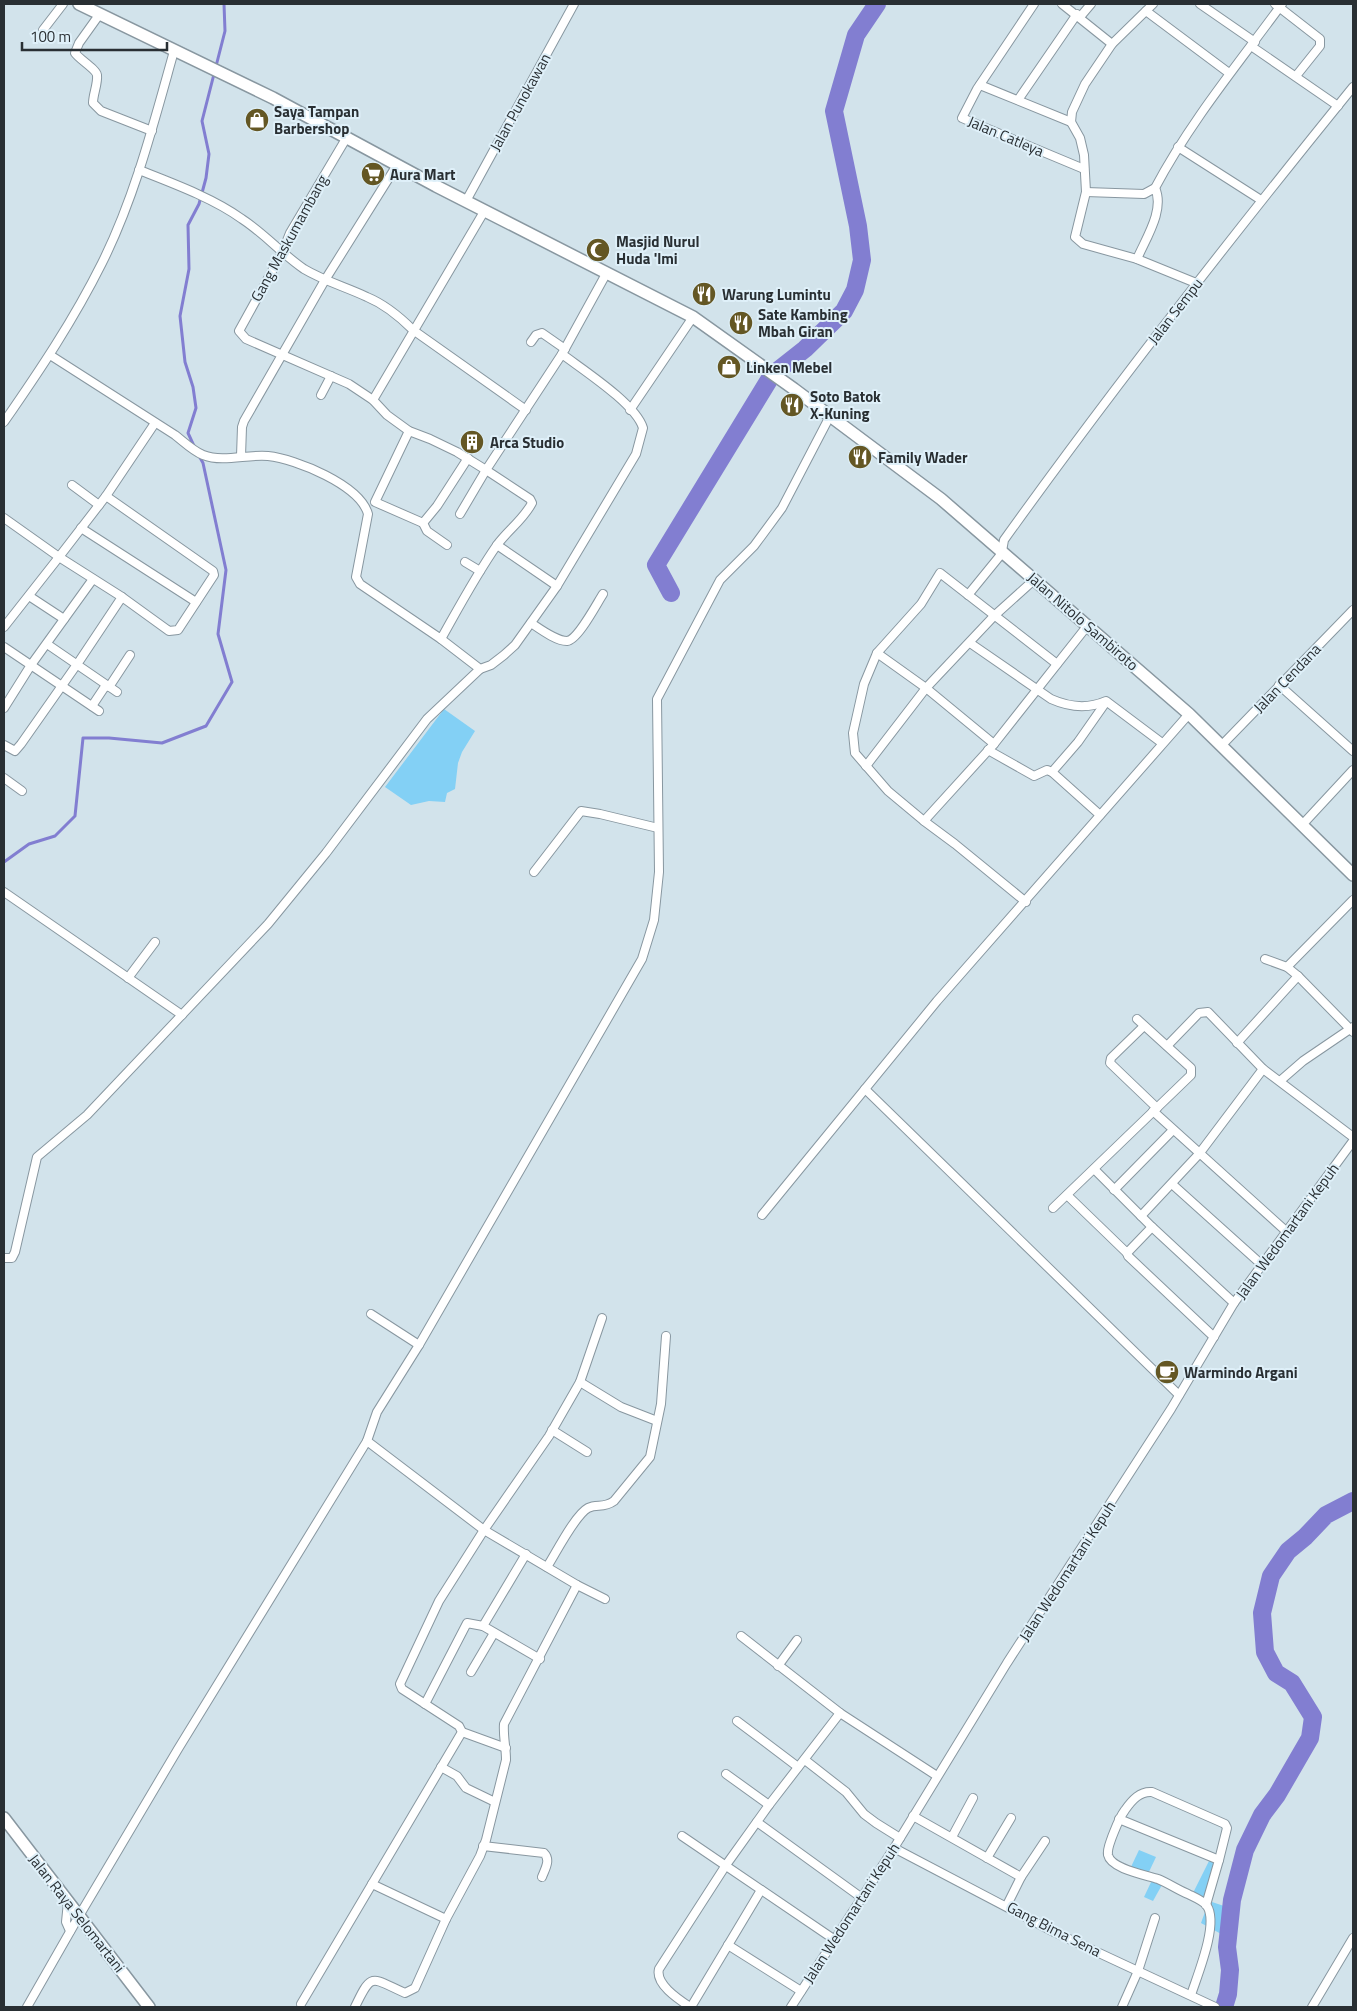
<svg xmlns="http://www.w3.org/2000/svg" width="1357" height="2011" viewBox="0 0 1357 2011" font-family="'Titillium Web',sans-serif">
  <rect width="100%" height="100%" fill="#d2e3eb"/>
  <g fill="#83d0f5">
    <path d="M444,709L475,731L462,752L458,763L455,789L447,793L445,802L429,801L411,805L385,787Z"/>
    <path d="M1139,1850L1156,1857L1147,1876L1130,1869Z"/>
    <path d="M1210,1859L1217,1862L1207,1901L1192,1895Z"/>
    <path d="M1153,1878L1163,1883L1153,1901L1144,1897Z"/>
    <path d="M1209,1901L1227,1907L1223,1935L1201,1923Z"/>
  </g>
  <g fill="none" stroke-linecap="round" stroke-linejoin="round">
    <g stroke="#827ed1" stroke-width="3">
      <path d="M194,446L188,433L196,408L193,387L185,362L180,316L189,269L188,225L199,204L206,178L209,154L202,121L225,31L224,4"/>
      <path d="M4,862L29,844L55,836L75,816L83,738H109L162,743L206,726L232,682L218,634L226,570L203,463L198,454"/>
    </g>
    <g stroke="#827ed1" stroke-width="18">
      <path d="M671,593L656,565L772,375L805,349L844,311L855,290L862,260L858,226L834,111L856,35L877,4"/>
      <path d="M1224,2007L1228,1994L1230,1970L1227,1947L1232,1900L1245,1850L1262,1815L1277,1795L1310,1738L1313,1717L1292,1683L1276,1673L1265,1652L1262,1613L1271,1576L1288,1551L1305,1537L1326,1515L1353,1501"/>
    </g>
    <g stroke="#8897a0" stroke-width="10">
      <g id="street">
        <path d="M1034,4L977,89L962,118L1084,169"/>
        <path d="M1062,4L1112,44"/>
        <path d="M1153,4L1112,44L1085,84L1072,112L1071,122L1080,138L1084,155L1086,192L1075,237L1083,244L1137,259L1196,283"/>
        <path d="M1200,4L1255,42"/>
        <path d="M1275,4L1320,39V46L1296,76"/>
        <path d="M1146,11L1229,73"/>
        <path d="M99,15L79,43L75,53C79,59 96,69 97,75C98,84 93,94 93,103L101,111L152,131"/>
        <path d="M1080,17L1091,4"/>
        <path d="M43,30L63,4"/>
        <path d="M1251,46L1338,106"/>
        <path d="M980,85L1071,122"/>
        <path d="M1018,100L1077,14"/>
        <path d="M347,137L290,233L282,253L239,331L246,339L349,384L373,400L387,415L409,431L430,439L457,452L486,470L460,514"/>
        <path d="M1178,147L1261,200"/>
        <path d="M139,170C172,183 213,198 242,219C265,234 282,254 304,269C324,281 346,287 367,297C384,304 400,317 413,330L526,410"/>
        <path d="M1155,188C1190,122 1238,64 1282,4"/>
        <path d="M1086,192L1144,194L1155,188C1165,210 1146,238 1137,259"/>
        <path d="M466,201L574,4"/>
        <path d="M531,342L536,335L542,333L565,349"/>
        <path d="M50,355L175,435C184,442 193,451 203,455C224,463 246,454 268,456C296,459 360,485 368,514L356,577L360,584L441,639C459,607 476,575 497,545C508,530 523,520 532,503L530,499L486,470L562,354L606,274"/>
        <path d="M321,395L331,376"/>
        <path d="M373,400L485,210"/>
        <path d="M630,410L693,317"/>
        <path d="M4,422C40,370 73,321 102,263C135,197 154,122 174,51"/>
        <path d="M409,431L375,502L423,523L437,506L468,458"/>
        <path d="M241,456L242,427L244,421L325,280L397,165"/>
        <path d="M72,485L99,505"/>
        <path d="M4,518L59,557L106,496L155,423"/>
        <path d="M423,523L427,531L447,545"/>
        <path d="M81,528L196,602"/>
        <path d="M497,545L557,586"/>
        <path d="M1002,551L1004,540C1115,385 1233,235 1353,87"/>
        <path d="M465,562L480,571"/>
        <path d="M968,595L1003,552"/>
        <path d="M29,596L64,619"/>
        <path d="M531,623C540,629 556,641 567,641C578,640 597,603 603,594"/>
        <path d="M4,627L59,557L122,597L169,631L178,630L214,575L213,571L106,496"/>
        <path d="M441,639L480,669L491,665L504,655L515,645L557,586L636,454L643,428C636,404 583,370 562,354"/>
        <path d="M970,643L1051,699C1069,707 1088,709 1106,701L1162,743"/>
        <path d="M47,644L117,692"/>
        <path d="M4,647L99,711"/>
        <path d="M877,653L926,688L994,744"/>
        <path d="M1279,685L1353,751"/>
        <path d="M109,687L130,655"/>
        <path d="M92,706L106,685"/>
        <path d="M4,708L31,665L93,579"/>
        <path d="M4,745L15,751L21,744L80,660L122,597"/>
        <path d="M1221,746L1353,610"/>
        <path d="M988,750L1034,776L1047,770L1052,772L1100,815"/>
        <path d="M866,766L926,688L994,616L1035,579"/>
        <path d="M1052,772L1078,742L1106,702"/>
        <path d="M4,778L22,791"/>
        <path d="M924,821L888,791L855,753L853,733L864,684L877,653L921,604L940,573L1057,664"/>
        <path d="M1302,825L1353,770"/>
        <path d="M534,872L581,811L600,814L658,828"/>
        <path d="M4,892L182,1015"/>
        <path d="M1026,902L955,844L924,821L994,744L1088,625"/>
        <path d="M1265,959L1287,967L1298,976L1353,1032"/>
        <path d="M1287,967L1353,900"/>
        <path d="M128,978L155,942"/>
        <path d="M1144,1026L1111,1058L1110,1063L1157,1108"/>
        <path d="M1237,1043L1298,976"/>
        <path d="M1167,1046L1199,1013L1208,1012L1263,1069L1353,1137"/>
        <path d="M1280,1081L1303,1061L1353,1027"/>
        <path d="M865,1089L1179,1395"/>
        <path d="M1153,1111L1287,1232"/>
        <path d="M1094,1169L1152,1227L1234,1303"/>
        <path d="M1172,1184L1261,1264"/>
        <path d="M1114,1190L1173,1130"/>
        <path d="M1067,1195L1127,1253L1152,1227"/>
        <path d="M1053,1208L1191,1075V1068L1137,1019"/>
        <path d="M762,1215L937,1001L1189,714"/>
        <path d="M1141,1216L1199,1154L1263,1069"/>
        <path d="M1127,1253L1128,1256L1214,1337"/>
        <path d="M4,1258H12L15,1252L37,1157L87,1115L268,924L326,853L427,719L480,669"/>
        <path d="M371,1314L419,1345"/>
        <path d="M580,1382L621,1407L657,1421"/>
        <path d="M552,1430L587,1452"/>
        <path d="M367,1441L377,1412L419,1345L642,959L654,920L659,872L657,699L720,580L754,546L782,508L830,416"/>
        <path d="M547,1567C556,1553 575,1515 588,1508C597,1503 603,1509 614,1501L650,1457L661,1404L666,1336"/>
        <path d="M483,1626L526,1554"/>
        <path d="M741,1636L840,1713L937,1776"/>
        <path d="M778,1666L797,1640"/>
        <path d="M471,1672L494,1633"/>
        <path d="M425,1704L467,1623L483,1626L540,1659"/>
        <path d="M737,1721L798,1767"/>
        <path d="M462,1732L506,1748"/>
        <path d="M805,1760L846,1792L864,1814L876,1823L900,1838"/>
        <path d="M441,1767L457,1776L466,1788L495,1802"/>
        <path d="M726,1774L769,1805"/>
        <path d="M913,1816L1021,1877L1045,1841"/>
        <path d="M1119,1819L1219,1860L1206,1905"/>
        <path d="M757,1822L862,1898"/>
        <path d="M682,1836L835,1940"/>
        <path d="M952,1837L973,1798"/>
        <path d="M483,1846L544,1853C551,1860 545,1869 542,1877"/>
        <path d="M894,1848L1054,1932L1215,2007"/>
        <path d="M987,1858L1011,1818"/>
        <path d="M372,1884L446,1919"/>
        <path d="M68,1902L66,1922L70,1931"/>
        <path d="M1007,1905L1021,1877"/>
        <path d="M728,1945L801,1991"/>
        <path d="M1191,1995C1197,1976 1219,1924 1207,1906C1204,1901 1194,1897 1188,1894C1178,1890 1168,1883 1158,1879C1146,1875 1111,1869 1108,1855C1107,1849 1110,1843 1112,1837C1116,1827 1119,1818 1125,1810C1132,1800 1140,1791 1152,1792L1225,1824L1227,1828L1219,1860"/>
        <path d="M301,2004L462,1732L459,1726L402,1689L400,1684L439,1601L484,1530L549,1436L580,1382L602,1318"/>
        <path d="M27,2007L79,1916L178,1749L367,1441L484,1530L577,1585L605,1599"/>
        <path d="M355,2007C372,1971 371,1978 405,1993L415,1988L446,1919L480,1856L486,1840L506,1760C506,1747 503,1736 504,1724L577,1585"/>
        <path d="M690,2007C678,1999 655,1984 659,1969L726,1865L769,1805L840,1713"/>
        <path d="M691,2007L761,1890"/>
        <path d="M791,2007L894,1848L1007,1663L1171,1409L1234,1303L1353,1141"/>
        <path d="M1122,2007L1138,1971L1155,1918"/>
        <path d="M1312,2007L1353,1938"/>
      </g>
    </g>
    <g stroke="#8897a0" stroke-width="14">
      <g id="secondary">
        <path d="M79,4L273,98L436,186L693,317L794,389L941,499L1189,714L1353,875"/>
        <path d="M4,1818L149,2007"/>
      </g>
    </g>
    <use href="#street" stroke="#fff" stroke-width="8"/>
    <use href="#secondary" stroke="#fff" stroke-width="11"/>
  </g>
  <defs>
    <g id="shop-disc" transform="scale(1.25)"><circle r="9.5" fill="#645724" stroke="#dff0f9"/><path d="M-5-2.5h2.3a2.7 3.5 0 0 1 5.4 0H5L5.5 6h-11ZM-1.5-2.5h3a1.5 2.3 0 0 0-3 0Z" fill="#fff"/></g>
    <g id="supermarket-disc" transform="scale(1.25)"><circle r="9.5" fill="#645724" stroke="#dff0f9"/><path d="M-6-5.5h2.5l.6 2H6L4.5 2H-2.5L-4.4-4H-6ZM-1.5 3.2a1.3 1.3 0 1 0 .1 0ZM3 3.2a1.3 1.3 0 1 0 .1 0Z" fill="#fff"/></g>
    <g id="mosque-disc" transform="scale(1.25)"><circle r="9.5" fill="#645724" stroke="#dff0f9"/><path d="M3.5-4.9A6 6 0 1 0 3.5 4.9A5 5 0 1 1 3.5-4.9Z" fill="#fff"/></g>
    <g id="restaurant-disc" transform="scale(1.25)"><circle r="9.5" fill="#645724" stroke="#dff0f9"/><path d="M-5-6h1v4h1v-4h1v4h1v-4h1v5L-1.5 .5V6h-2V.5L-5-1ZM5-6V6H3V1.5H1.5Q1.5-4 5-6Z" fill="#fff"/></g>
    <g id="building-disc" transform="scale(1.25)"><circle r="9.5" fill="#645724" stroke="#dff0f9"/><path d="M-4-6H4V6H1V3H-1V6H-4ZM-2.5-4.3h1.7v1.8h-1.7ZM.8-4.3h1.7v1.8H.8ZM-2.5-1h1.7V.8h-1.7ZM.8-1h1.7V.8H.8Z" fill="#fff"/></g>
    <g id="cafe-disc" transform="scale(1.25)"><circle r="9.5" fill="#645724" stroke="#dff0f9"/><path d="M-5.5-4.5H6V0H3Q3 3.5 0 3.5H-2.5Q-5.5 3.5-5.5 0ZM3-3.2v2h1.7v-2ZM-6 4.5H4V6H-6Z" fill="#fff"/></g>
  </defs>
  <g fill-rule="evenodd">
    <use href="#shop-disc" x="257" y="120"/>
    <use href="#supermarket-disc" x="373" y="174"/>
    <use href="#mosque-disc" x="598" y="250"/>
    <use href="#restaurant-disc" x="704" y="294"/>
    <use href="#restaurant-disc" x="741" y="323"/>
    <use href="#shop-disc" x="729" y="367"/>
    <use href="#restaurant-disc" x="792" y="405"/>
    <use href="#building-disc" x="472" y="442"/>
    <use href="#restaurant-disc" x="860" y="457"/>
    <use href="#cafe-disc" x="1167" y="1372"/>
  </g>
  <g text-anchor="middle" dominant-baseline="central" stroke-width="4" stroke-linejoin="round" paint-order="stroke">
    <g font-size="15" fill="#292f33" stroke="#dff0f9">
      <text transform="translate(520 102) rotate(-61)">Jalan Punokawan</text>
      <text transform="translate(1006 136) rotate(23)">Jalan Catleya</text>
      <text transform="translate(289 238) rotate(-61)">Gang Maskumambang</text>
      <text transform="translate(1175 311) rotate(-52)">Jalan Sempu</text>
      <text transform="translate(1083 621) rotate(41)">Jalan Nitolo Sambiroto</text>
      <text transform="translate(1287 678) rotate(-46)">Jalan Cendana</text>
      <text transform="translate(1287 1231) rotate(-54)">Jalan Wedomartani Kepuh</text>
      <text transform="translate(1067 1571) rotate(-57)">Jalan Wedomartani Kepuh</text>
      <text transform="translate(77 1913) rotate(52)">Jalan Raya Selomartani</text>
      <text transform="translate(851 1913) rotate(-57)">Jalan Wedomartani Kepuh</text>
      <text transform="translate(1054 1929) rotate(27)">Gang Bima Sena</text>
    </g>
    <g font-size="15" font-weight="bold" fill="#292f33" stroke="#dff0f9" text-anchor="start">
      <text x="274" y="111">Saya Tampan<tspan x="274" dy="17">Barbershop</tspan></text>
      <text x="390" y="174">Aura Mart</text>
      <text x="616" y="241">Masjid Nurul<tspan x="616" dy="17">Huda 'lmi</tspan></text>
      <text x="722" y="294">Warung Lumintu</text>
      <text x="758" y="314">Sate Kambing<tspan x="758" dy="17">Mbah Giran</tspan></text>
      <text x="746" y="367">Linken Mebel</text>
      <text x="810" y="396">Soto Batok<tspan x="810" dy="17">X-Kuning</tspan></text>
      <text x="490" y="442">Arca Studio</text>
      <text x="878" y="457">Family Wader</text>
      <text x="1184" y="1372">Warmindo Argani</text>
    </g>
  </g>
  <rect width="1357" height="2011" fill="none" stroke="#292f33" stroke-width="10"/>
  <path d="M22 42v8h145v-8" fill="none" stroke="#292f33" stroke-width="2.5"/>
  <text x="30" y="42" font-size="15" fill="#292f33" stroke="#dff0f9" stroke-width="4" paint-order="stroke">100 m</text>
</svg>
